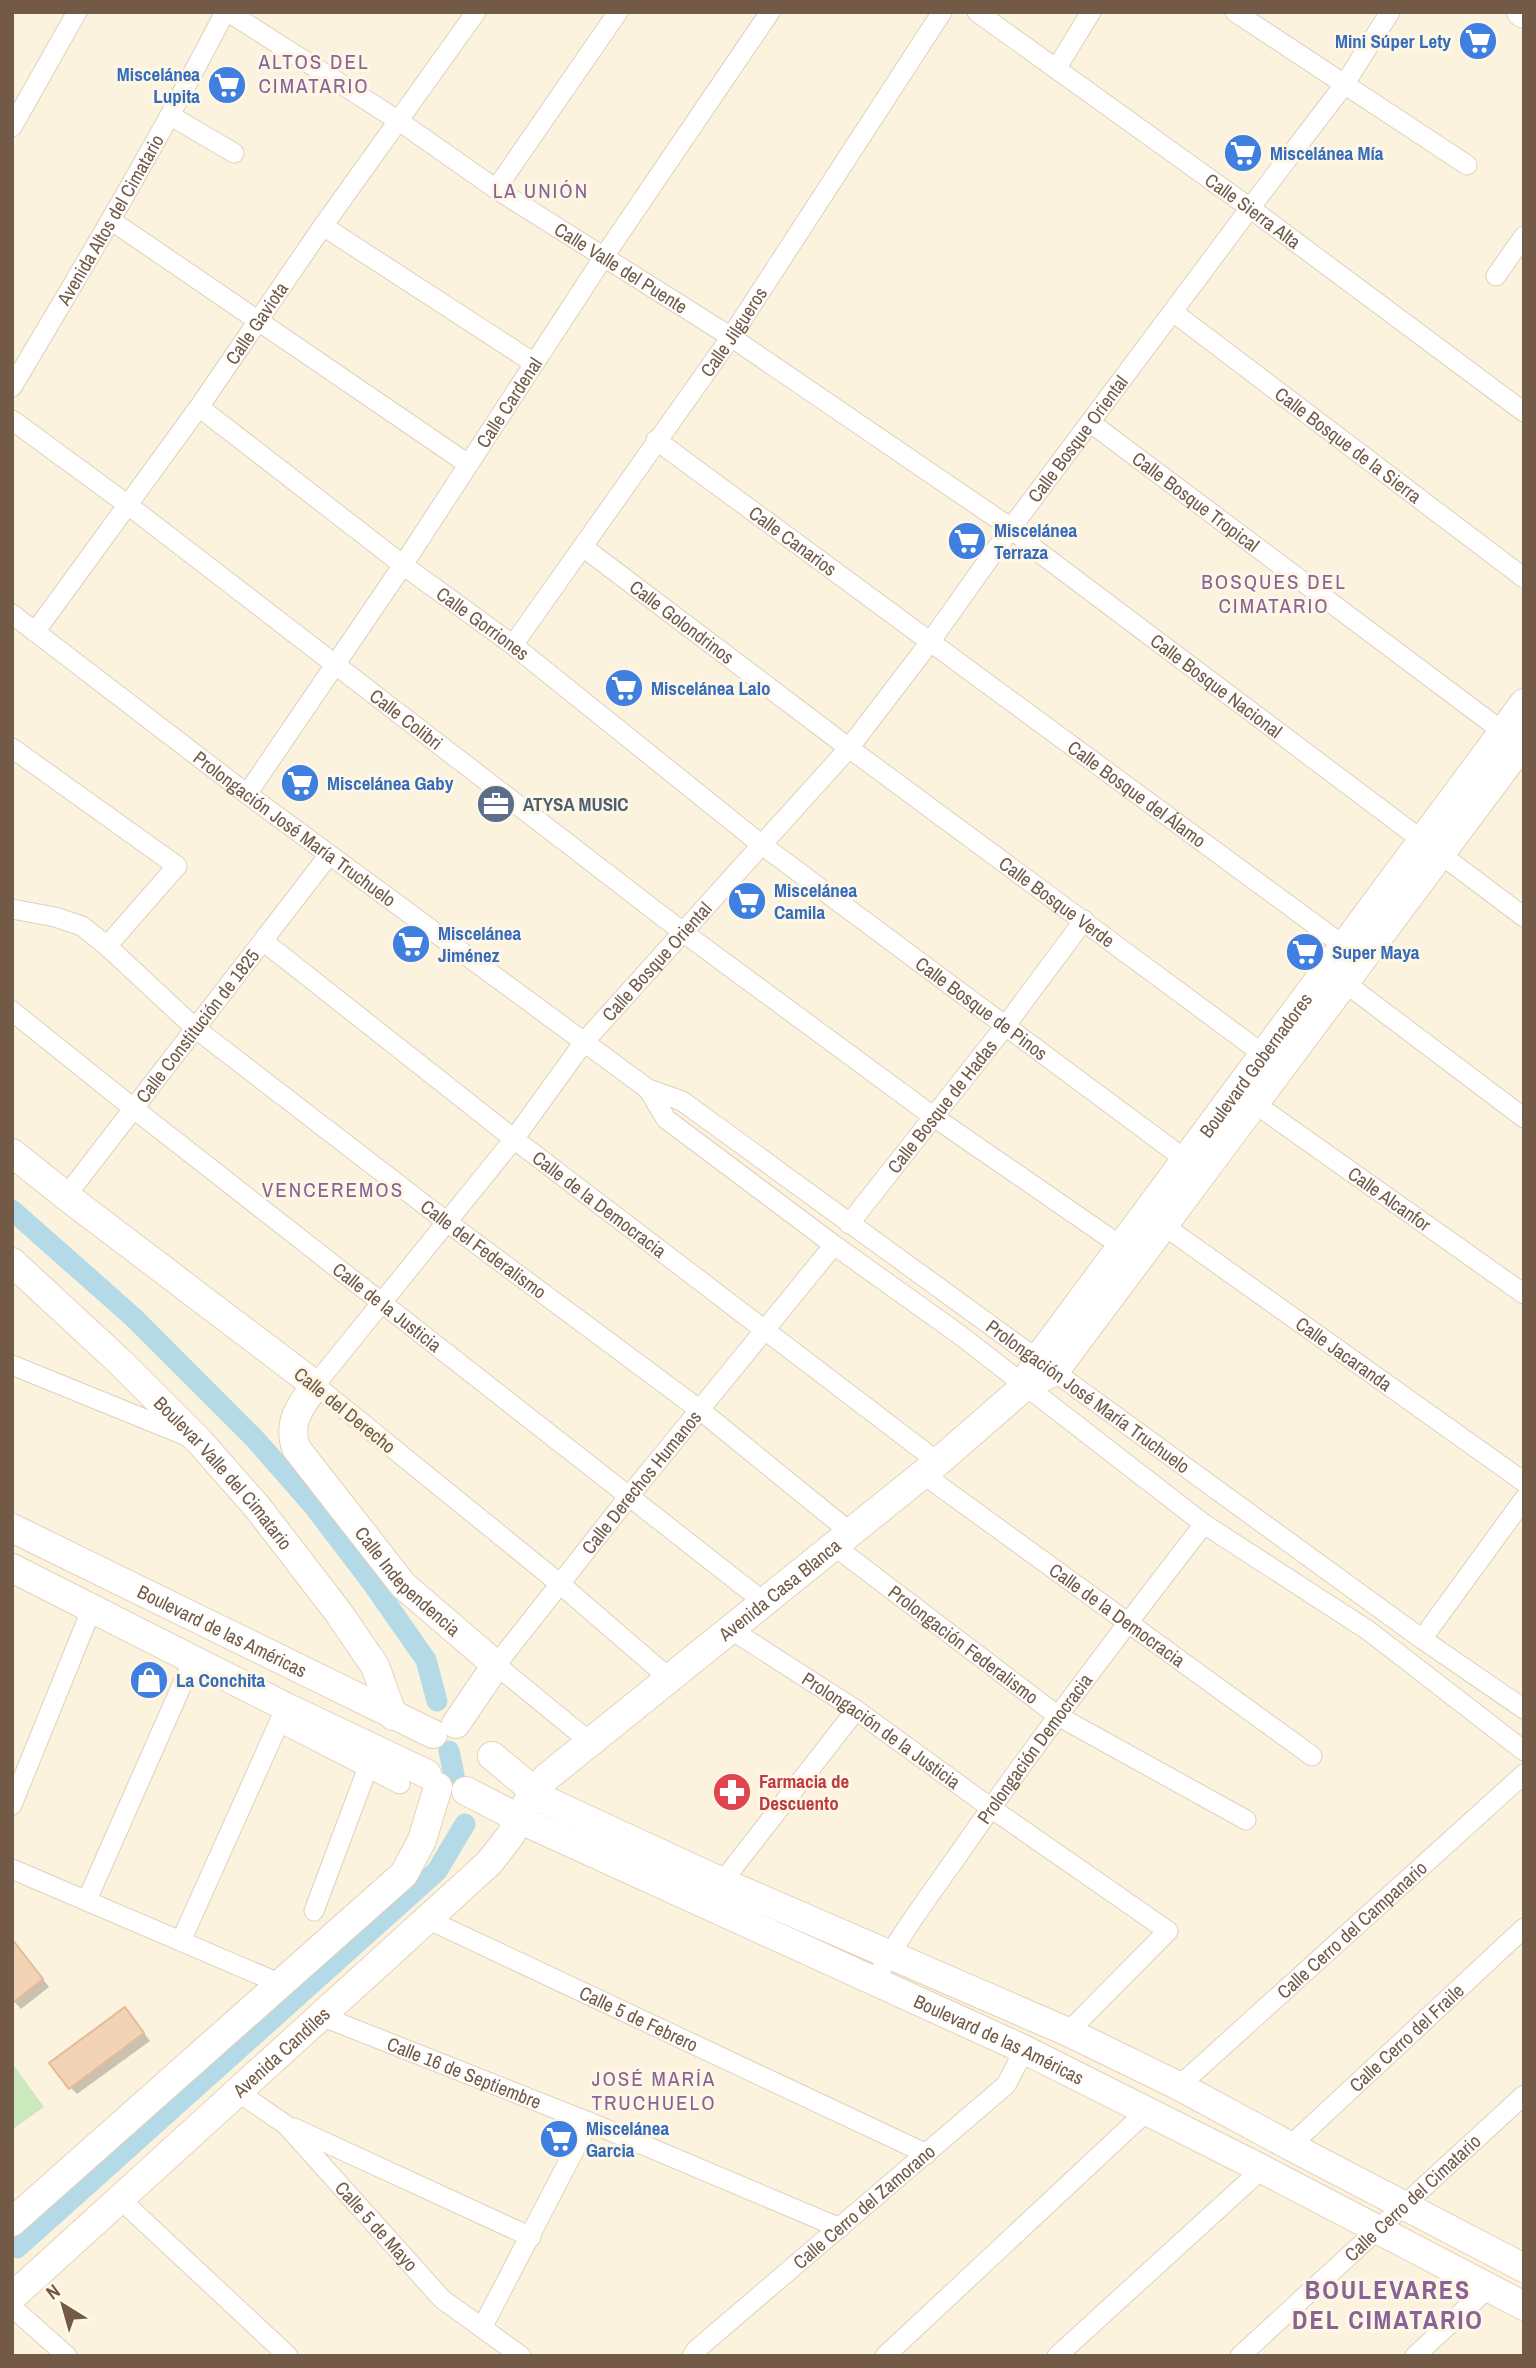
<svg xmlns="http://www.w3.org/2000/svg" width="1536" height="2368" viewBox="0 0 1536 2368" font-family="'Archivo Narrow',sans-serif">
  <rect width="100%" height="100%" fill="#fcf3df"/>
  <path fill="#cce9be" d="M12,2063L44,2107L12,2130Z"/>
  <g fill="#0003">
    <path d="M16,1944L49,1987L21,2009L12,1999Z"/>
    <path d="M131,2016L150,2041L77,2094L70,2087Z"/>
  </g>
  <g fill="none" stroke-linecap="round" stroke-linejoin="round">
    <g stroke="#b3dae6" stroke-width="21">
      <path d="M12,1210L133,1317L254,1438L312,1504L373,1584L426,1660L437,1701"/>
      <path d="M449,1751L454,1775"/>
      <path d="M17,2248L437,1871L465,1824"/>
    </g>
  </g>
  <g fill="#f2d3b6" stroke="#e5bb96" stroke-width="2">
    <path d="M12,1939L43,1979L13,2003L12,2002Z"/>
    <path d="M125,2007L144,2033L69,2089L49,2063Z"/>
  </g>
  <g fill="none" stroke-linecap="round" stroke-linejoin="round">
    <g stroke="#e0d0bb" stroke-width="21">
      <g id="street">
        <path id="s1" d="M228,12L399,121L496,189L731,337L1011,528L1036,550L1524,917"/>
        <path id="s2" d="M977,12L1250,208L1524,412"/>
        <path d="M1235,12L1467,165"/>
        <path d="M1056,69L1091,12"/>
        <path d="M171,116L234,153"/>
        <path d="M12,127L77,12"/>
        <path d="M496,189L618,12"/>
        <path d="M112,221L468,464"/>
        <path d="M323,226L534,363"/>
        <path d="M1496,276L1524,236"/>
        <path id="s3" d="M1173,312L1524,578"/>
        <path id="s4" d="M12,387C86,263 159,140 225,12"/>
        <path id="s5" d="M199,407L403,565L513,645L762,845L1194,1166"/>
        <path id="s6" d="M12,420L128,505L684,933L934,1117L1121,1246"/>
        <path id="s7" d="M1091,423L1502,731"/>
        <path id="s8" d="M656,440L1344,946"/>
        <path id="s9" d="M583,547L849,748L1263,1054"/>
        <path id="s10" d="M12,614L247,794L648,1089L682,1101L1422,1639L1524,1709"/>
        <path id="s11" d="M35,632L199,407L323,226L476,12"/>
        <path id="s12" d="M513,645L731,337L942,12"/>
        <path d="M12,748L177,866L107,946"/>
        <path id="s13" d="M247,794L403,565L603,258L770,12"/>
        <path id="s14" d="M12,909L55,917L82,926L107,946L195,1028L447,1222L700,1410L850,1532"/>
        <path id="s15" d="M263,941L514,1139L938,1462"/>
        <path d="M1344,982L1524,1118"/>
        <path id="s16" d="M12,1011L133,1108L764,1602"/>
        <path d="M648,1089L666,1119L834,1245L960,1335L1204,1524L1369,1631L1524,1751"/>
        <path id="s17" d="M1254,1103L1524,1294"/>
        <path id="s18" d="M66,1196L329,855"/>
        <path id="s19" d="M849,1224L1006,1025L1084,920"/>
        <path id="s20" d="M1163,1225L1524,1482"/>
        <path d="M12,1365L189,1437"/>
        <path id="s21" d="M923,1474L1312,1756"/>
        <path id="s22" d="M833,1545L1058,1716L1246,1820"/>
        <path id="s23" d="M730,1629L856,1710L991,1808L1168,1931L1068,2032"/>
        <path d="M1422,1639L1524,1499"/>
        <path id="s24" d="M669,1678L559,1583L315,1385L514,1139L584,1042L849,748L930,642L1011,528L1250,208L1344,85L1390,12"/>
        <path d="M281,1723L400,1784"/>
        <path id="s25" d="M590,1742L496,1665L630,1495L834,1245"/>
        <path d="M12,1805L92,1608"/>
        <path d="M12,1869L281,1984"/>
        <path d="M722,1882L856,1710"/>
        <path d="M87,1900L193,1660"/>
        <path d="M314,1911L368,1767"/>
        <path id="s26" d="M427,1919L927,2154"/>
        <path d="M181,1941L286,1707"/>
        <path id="s27" d="M875,1981C902,1930 939,1883 972,1835C1046,1729 1125,1626 1204,1524"/>
        <path id="s28" d="M321,2016L589,2122L840,2228"/>
        <path id="s29" d="M1179,2086L1524,1774"/>
        <path id="s30" d="M238,2092L286,2125L442,2299L521,2356"/>
        <path d="M294,2128L531,2237"/>
        <path id="s31" d="M1290,2146L1524,1928"/>
        <path d="M120,2199L288,2356"/>
        <path d="M12,2307L67,2356"/>
        <path d="M482,2328L589,2122"/>
        <path id="s32" d="M692,2356L696,2350L1006,2085L1018,2062L1019,2047"/>
        <path d="M885,2356L1147,2111"/>
        <path d="M1057,2356L1262,2169"/>
        <path id="s33" d="M1240,2356L1524,2095"/>
        <path d="M1415,2356L1488,2288"/>
      </g>
    </g>
    <g stroke="#e5d1b9" stroke-width="30">
      <g id="secondary">
        <path d="M1521,12L1524,14"/>
        <path id="s34" d="M12,1153L66,1196L315,1385C301,1407 287,1420 296,1448L403,1585L496,1665L456,1724"/>
        <path id="s35" d="M12,1262L120,1362L200,1442L258,1508L338,1612L375,1666L393,1716"/>
        <path id="s36" d="M1024,1387L1037,1360L1524,703"/>
        <path id="s37" d="M12,1528L433,1734"/>
        <path d="M12,1568L286,1707L427,1774"/>
        <path d="M492,1756L545,1800L722,1882L1068,2032L1179,2086L1290,2146L1524,2268"/>
        <path id="s38" d="M466,1791L532,1825L1019,2047L1262,2169L1524,2306"/>
        <path d="M12,2222L404,1874L422,1840L438,1787"/>
        <path id="s39" d="M12,2297L489,1863L510,1836L533,1791L547,1777L938,1462L1024,1387L1055,1371L1524,742"/>
      </g>
    </g>
    <use href="#street" stroke="#fff" stroke-width="19"/>
    <use href="#secondary" stroke="#fff" stroke-width="28"/>
  </g>
  <defs>
    <g id="supermarket-disc" transform="scale(2.0125)"><circle r="9.5" fill="#3f7fe0" stroke="#fff7e5"/><path d="M-6-5.5h2.5l.6 2H6L4.5 2H-2.5L-4.4-4H-6ZM-1.5 3.2a1.3 1.3 0 1 0 .1 0ZM3 3.2a1.3 1.3 0 1 0 .1 0Z" fill="#fff"/></g>
    <g id="office-disc" transform="scale(2.0125)"><circle r="9.5" fill="#5c6f8a" stroke="#fff7e5"/><path d="M-6-3h4V-5.5h4V-3h4V5H-6ZM-1-4.5V-3h2v-1.5ZM-6 0V1H6V0Z" fill="#fff"/></g>
    <g id="shop-disc" transform="scale(2.0125)"><circle r="9.5" fill="#3f7fe0" stroke="#fff7e5"/><path d="M-5-2.5h2.3a2.7 3.5 0 0 1 5.4 0H5L5.5 6h-11ZM-1.5-2.5h3a1.5 2.3 0 0 0-3 0Z" fill="#fff"/></g>
    <g id="pharmacy-disc" transform="scale(2.0125)"><circle r="9.5" fill="#e0444e" stroke="#fff7e5"/><path d="M-2-6h4v4h4v4h-4v4h-4v-4h-4v-4h4Z" fill="#fff"/></g>
  </defs>
  <g fill-rule="evenodd">
    <use href="#supermarket-disc" x="1478" y="41"/>
    <use href="#supermarket-disc" x="227" y="85"/>
    <use href="#supermarket-disc" x="1243" y="153"/>
    <use href="#supermarket-disc" x="967" y="541"/>
    <use href="#supermarket-disc" x="624" y="688"/>
    <use href="#supermarket-disc" x="300" y="783"/>
    <use href="#office-disc" x="496" y="804"/>
    <use href="#supermarket-disc" x="747" y="901"/>
    <use href="#supermarket-disc" x="411" y="944"/>
    <use href="#supermarket-disc" x="1305" y="952"/>
    <use href="#shop-disc" x="149" y="1680"/>
    <use href="#pharmacy-disc" x="732" y="1792"/>
    <use href="#supermarket-disc" x="559" y="2139"/>
  </g>
  <g text-anchor="middle" dominant-baseline="central" stroke-width="6" stroke-linejoin="round" paint-order="stroke">
    <g font-size="19" font-weight="bold" fill="#366cbe" stroke="#fff7e5" text-anchor="start">
      <text x="1451" y="41" text-anchor="end">Mini Súper Lety</text>
      <text x="200" y="74" text-anchor="end">Miscelánea<tspan x="200" dy="22">Lupita</tspan></text>
      <text x="1270" y="153">Miscelánea Mía</text>
      <text x="994" y="530">Miscelánea<tspan x="994" dy="22">Terraza</tspan></text>
      <text x="651" y="688">Miscelánea Lalo</text>
      <text x="327" y="783">Miscelánea Gaby</text>
      <text x="774" y="890">Miscelánea<tspan x="774" dy="22">Camila</tspan></text>
      <text x="438" y="933">Miscelánea<tspan x="438" dy="22">Jiménez</tspan></text>
      <text x="1332" y="952">Super Maya</text>
      <text x="176" y="1680">La Conchita</text>
      <text x="586" y="2128">Miscelánea<tspan x="586" dy="22">Garcia</tspan></text>
    </g>
    <g font-size="19" fill="#725a47" stroke="#fff7e5">
      <text stroke="none"><textPath href="#s2" startOffset="340">Calle Sierra Alta</textPath></text>
      <text stroke="none"><textPath href="#s4" startOffset="194">Avenida Altos del Cimatario</textPath></text>
      <text stroke="none"><textPath href="#s1" startOffset="469">Calle Valle del Puente</textPath></text>
      <text stroke="none"><textPath href="#s11" startOffset="380">Calle Gaviota</textPath></text>
      <text stroke="none"><textPath href="#s12" startOffset="383">Calle Jilgueros</textPath></text>
      <text stroke="none"><textPath href="#s13" startOffset="471">Calle Cardenal</textPath></text>
      <text stroke="none"><textPath href="#s24" startOffset="1676">Calle Bosque Oriental</textPath></text>
      <text stroke="none"><textPath href="#s3" startOffset="220">Calle Bosque de la Sierra</textPath></text>
      <text stroke="none"><textPath href="#s7" startOffset="131">Calle Bosque Tropical</textPath></text>
      <text stroke="none"><textPath href="#s8" startOffset="170">Calle Canarios</textPath></text>
      <text stroke="none"><textPath href="#s9" startOffset="124">Calle Golondrinos</textPath></text>
      <text stroke="none"><textPath href="#s5" startOffset="357">Calle Gorriones</textPath></text>
      <text stroke="none"><textPath href="#s1" startOffset="1197">Calle Bosque Nacional</textPath></text>
      <text stroke="none"><textPath href="#s6" startOffset="495">Calle Colibri</textPath></text>
      <text stroke="none"><textPath href="#s8" startOffset="597">Calle Bosque del Álamo</textPath></text>
      <text stroke="none"><textPath href="#s10" startOffset="355">Prolongación José María Truchuelo</textPath></text>
      <text stroke="none"><textPath href="#s9" startOffset="592">Calle Bosque Verde</textPath></text>
      <text stroke="none"><textPath href="#s24" startOffset="1004">Calle Bosque Oriental</textPath></text>
      <text stroke="none"><textPath href="#s5" startOffset="987">Calle Bosque de Pinos</textPath></text>
      <text stroke="none"><textPath href="#s18" startOffset="215">Calle Constitución de 1825</textPath></text>
      <text stroke="none"><textPath href="#s36" startOffset="397">Boulevard Gobernadores</textPath></text>
      <text stroke="none"><textPath href="#s19" startOffset="150">Calle Bosque de Hadas</textPath></text>
      <text stroke="none"><textPath href="#s17" startOffset="166">Calle Alcanfor</textPath></text>
      <text stroke="none"><textPath href="#s15" startOffset="427">Calle de la Democracia</textPath></text>
      <text stroke="none"><textPath href="#s14" startOffset="588">Calle del Federalismo</textPath></text>
      <text stroke="none"><textPath href="#s16" startOffset="478">Calle de la Justicia</textPath></text>
      <text stroke="none"><textPath href="#s20" startOffset="222">Calle Jacaranda</textPath></text>
      <text stroke="none"><textPath href="#s10" startOffset="1332">Prolongación José María Truchuelo</textPath></text>
      <text transform="translate(345 1410) rotate(39)">Calle del Derecho</text>
      <text stroke="none"><textPath href="#s35" startOffset="299">Boulevar Valle del Cimatario</textPath></text>
      <text stroke="none"><textPath href="#s25" startOffset="355">Calle Derechos Humanos</textPath></text>
      <text stroke="none"><textPath href="#s34" startOffset="625">Calle Independencia</textPath></text>
      <text stroke="none"><textPath href="#s39" startOffset="1048">Avenida Casa Blanca</textPath></text>
      <text stroke="none"><textPath href="#s21" startOffset="240">Calle de la Democracia</textPath></text>
      <text stroke="none"><textPath href="#s37" startOffset="234">Boulevard de las Américas</textPath></text>
      <text stroke="none"><textPath href="#s22" startOffset="164">Prolongación Federalismo</textPath></text>
      <text stroke="none"><textPath href="#s23" startOffset="182">Prolongación de la Justicia</textPath></text>
      <text stroke="none"><textPath href="#s27" startOffset="282">Prolongación Democracia</textPath></text>
      <text stroke="none"><textPath href="#s29" startOffset="233">Calle Cerro del Campanario</textPath></text>
      <text stroke="none"><textPath href="#s26" startOffset="234">Calle 5 de Febrero</textPath></text>
      <text stroke="none"><textPath href="#s31" startOffset="159">Calle Cerro del Fraile</textPath></text>
      <text stroke="none"><textPath href="#s38" startOffset="588">Boulevard de las Américas</textPath></text>
      <text stroke="none"><textPath href="#s39" startOffset="364">Avenida Candiles</textPath></text>
      <text stroke="none"><textPath href="#s28" startOffset="154">Calle 16 de Septiembre</textPath></text>
      <text stroke="none"><textPath href="#s33" startOffset="234">Calle Cerro del Cimatario</textPath></text>
      <text stroke="none"><textPath href="#s32" startOffset="228">Calle Cerro del Zamorano</textPath></text>
      <text stroke="none"><textPath href="#s30" startOffset="194">Calle 5 de Mayo</textPath></text>
    </g>
    <g font-size="19" font-weight="bold" fill="#4e5e75" stroke="#fff7e5" text-anchor="start">
      <text x="523" y="804">ATYSA MUSIC</text>
    </g>
    <g font-size="19" font-weight="bold" fill="#be3a42" stroke="#fff7e5" text-anchor="start">
      <text x="759" y="1781">Farmacia de<tspan x="759" dy="22">Descuento</tspan></text>
    </g>
    <g font-size="21" letter-spacing="2" fill="#896296" stroke="#fff7e5">
      <text x="314" y="61">ALTOS DEL<tspan x="314" dy="24">CIMATARIO</tspan></text>
      <text x="541" y="190">LA UNIÓN</text>
      <text x="1274" y="581">BOSQUES DEL<tspan x="1274" dy="24">CIMATARIO</tspan></text>
      <text x="333" y="1189">VENCEREMOS</text>
      <text x="654" y="2078">JOSÉ MARÍA<tspan x="654" dy="24">TRUCHUELO</tspan></text>
    </g>
    <g font-size="26" font-weight="bold" letter-spacing="2" fill="#896296" stroke="#fff7e5">
      <text x="1388" y="2289">BOULEVARES<tspan x="1388" dy="30">DEL CIMATARIO</tspan></text>
    </g>
  </g>
  <rect width="1536" height="2368" fill="none" stroke="#725a47" stroke-width="28"/>
  <g transform="translate(63 2305) rotate(323)" stroke="#fff7e5" stroke-width="5" paint-order="stroke">
  <path d="M0-5L12 26L0 18L-12 26Z" fill="#725a47"/>
  <text y="-10" font-size="19" font-weight="bold" text-anchor="middle" fill="#725a47">N</text>
  </g>
</svg>
